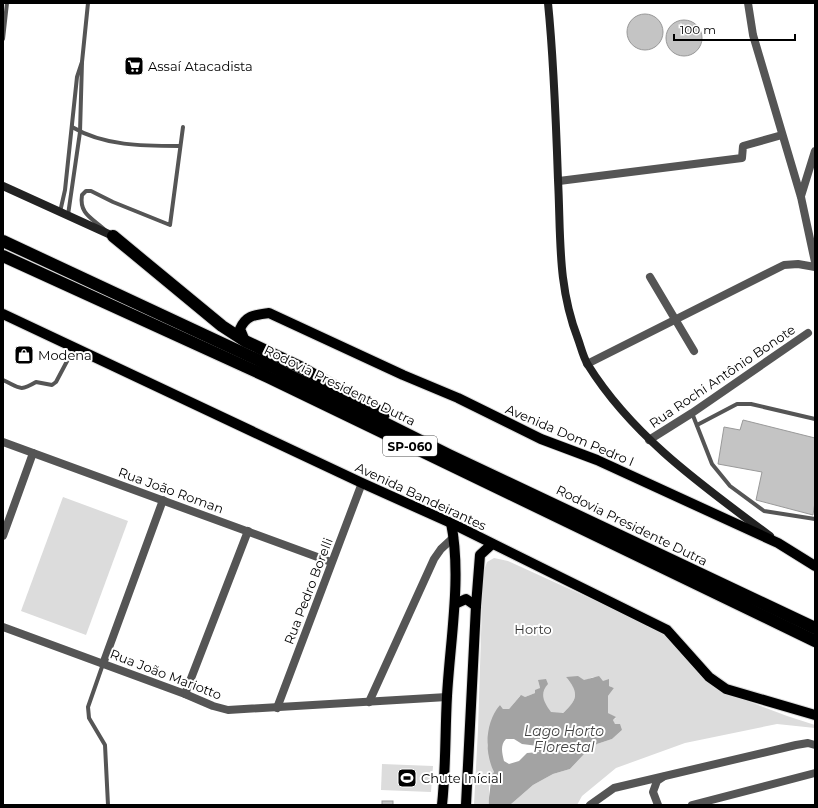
<svg xmlns="http://www.w3.org/2000/svg" width="818" height="808" viewBox="0 0 818 808" font-family="Montserrat,sans-serif">
  <rect width="100%" height="100%" fill="#fff"/>
  <g fill="#dcdcdc">
    <path d="M63,497L128,521L86,635L21,611Z"/>
    <path d="M494,558L508,561L664,632L675,647L711,682L727,693L787,716L815,725V728L777,724L685,743L616,768L582,796L577,805H510L533,785L553,774L570,769L586,752L597,744L612,739L622,730L615,725L613,720L616,718L608,713V696L614,688L609,686L603,681L593,677L584,681L566,677C570,682 575,687 575,693C576,703 561,721 550,712C541,704 543,690 538,680L540,688L535,693L525,697L520,696L509,709H503L500,705L489,732L487,745L494,772L489,787V805H474L478,730L483,573L487,562Z"/>
    <path d="M382,764L433,766L431,792L381,790Z"/>
  </g>
  <path fill="#a3a3a3" fill-rule="evenodd" d="M578,676L584,680L599,676L603,681L609,679V686L614,688L608,696V713L616,717L613,720L615,724H620L622,730L612,739L597,744L586,752L570,769L553,774L533,785L510,805H489C488,796 492,785 490,777L494,772C484,752 485,722 500,705L503,709H509L521,695L525,697L535,693V690L540,688L538,680L546,679L548,684C539,694 544,702 551,712L563,713C578,700 579,692 566,677ZM506,739H514L522,744L538,746L539,752L527,753L519,761L509,764L504,761C502,753 500,745 506,739Z"/>
  <g fill="#c4c4c4" stroke="#999">
    <circle cx="645" cy="32" r="18"/>
    <circle cx="684" cy="38" r="18"/>
    <path d="M743,420L815,438V502L813,515L756,500L762,472L718,464L724,427L740,430Z"/>
    <rect x="382" y="801" width="11" height="4"/>
  </g>
  <g fill="none" stroke-linecap="round" stroke-linejoin="round">
    <g stroke="#dbdbdb" stroke-width="12">
      <g id="primary">
        <path d="M3,314L362,483L451,523L667,630L709,677L726,689L815,715"/>
        <path d="M245,341L240,329C246,315 255,315 269,313L403,375L458,398L541,439L597,460L778,543L815,566"/>
        <path d="M455,604L466,599L476,606"/>
        <path d="M442,805C446,768 445,732 447,696C450,641 462,576 451,523"/>
        <path d="M466,805L476,606L480,555L492,544"/>
      </g>
    </g>
    <g stroke="#dbdbdb" stroke-width="14">
      <g id="highway">
        <path d="M113,236L222,326L245,341L300,367L384,414"/>
        <path d="M3,241L271,366L449,455L815,628"/>
        <path d="M3,256L268,377L815,641"/>
      </g>
    </g>
    <g stroke="#555" stroke-width="4">
      <path d="M3,39L7,3"/>
      <path d="M72,127C104,146 143,146 179,146"/>
      <path d="M60,212L65,190L77,77L82,62"/>
      <path d="M68,215L80,132L82,62L88,3"/>
      <path d="M105,230C92,218 79,214 82,195L86,191H91L113,202L170,225L183,127"/>
      <path d="M3,380C20,388 19,392 36,382L52,385L56,382L74,348"/>
      <path d="M692,413L712,464L730,486L764,511L815,519"/>
      <path d="M697,425L737,404H751L815,419"/>
      <path d="M103,664L88,707L89,718L105,745L108,805"/>
    </g>
    <g stroke="#555" stroke-width="8">
      <path d="M748,3L753,35L801,197L815,262"/>
      <path d="M559,181L742,158L743,146L782,135"/>
      <path d="M801,196L815,151"/>
      <path d="M650,277L694,351"/>
      <path d="M587,364L784,265L798,264L815,267"/>
      <path d="M649,440L692,413L808,333"/>
      <path d="M3,442L331,562"/>
      <path d="M3,536L33,453"/>
      <path d="M3,627L185,694L213,706L228,710L447,697"/>
      <path d="M103,664L163,500"/>
      <path d="M185,694L248,531"/>
      <path d="M369,702L434,559L441,549L454,537"/>
      <path d="M277,708L362,483"/>
      <path d="M590,805L614,788L796,745L808,743L815,745"/>
      <path d="M658,805L653,792L657,781L663,777"/>
      <path d="M692,805L815,773"/>
    </g>
    <g stroke="#222" stroke-width="8">
      <path d="M548,3C554,62 556,121 558,180C561,236 557,285 578,339C581,347 583,357 588,365C633,437 703,486 770,536"/>
      <path d="M3,186L113,236"/>
    </g>
    <use href="#primary" stroke="#000" stroke-width="10"/>
    <use href="#highway" stroke="#000" stroke-width="12"/>
  </g>
  <defs>
    <g id="supermarket-square" transform="scale(1)"><rect x="-9" y="-9" width="18" height="18" rx="4" fill="#000" stroke="#fff"/><path d="M-6-5.5h2.5l.6 2H6L4.5 2H-2.5L-4.4-4H-6ZM-1.5 3.2a1.3 1.3 0 1 0 .1 0ZM3 3.2a1.3 1.3 0 1 0 .1 0Z" fill="#fff"/></g>
    <g id="shop-square" transform="scale(1)"><rect x="-9" y="-9" width="18" height="18" rx="4" fill="#000" stroke="#fff"/><path d="M-5-2.5h2.3a2.7 3.5 0 0 1 5.4 0H5L5.5 6h-11ZM-1.5-2.5h3a1.5 2.3 0 0 0-3 0Z" fill="#fff"/></g>
    <g id="stadium-square" transform="scale(1)"><rect x="-9" y="-9" width="18" height="18" rx="4" fill="#000" stroke="#fff"/><path d="M0-5a6.5 5 0 1 0 0 10a6.5 5 0 1 0 0-10ZM-3.5-1.8h7v3.6h-7Z" fill="#fff"/></g>
  </defs>
  <g fill-rule="evenodd">
    <use href="#supermarket-square" x="134" y="66"/>
    <use href="#shop-square" x="24" y="355"/>
    <use href="#stadium-square" x="407" y="778"/>
  </g>
  <g text-anchor="middle" dominant-baseline="central" stroke-width="4" stroke-linejoin="round" paint-order="stroke">
    <rect fill="#fff" stroke="#4c4c4c" stroke-width="1" x="383" y="436" width="54" height="20" rx="3"/>
    <g font-size="12" font-weight="bold" fill="#000">
      <text x="410" y="446">SP-060</text>
    </g>
    <g font-size="13" fill="#000" stroke="#fff" text-anchor="start">
      <text x="148" y="66">Assaí Atacadista</text>
      <text x="38" y="355">Modena</text>
      <text x="421" y="778">Chute Inícial</text>
    </g>
    <g font-size="13" fill="#000" stroke="#fff">
      <text transform="translate(722 376) rotate(-34)">Rua Rochi Antônio Bonote</text>
      <text transform="translate(340 385) rotate(26)">Rodovia Presidente Dutra</text>
      <text transform="translate(570 435) rotate(23)">Avenida Dom Pedro I</text>
      <text transform="translate(171 490) rotate(20)">Rua João Roman</text>
      <text transform="translate(421 496) rotate(25)">Avenida Bandeirantes</text>
      <text transform="translate(632 525) rotate(26)">Rodovia Presidente Dutra</text>
      <text transform="translate(308 591) rotate(-69)">Rua Pedro Borelli</text>
      <text transform="translate(166 674) rotate(21)">Rua João Mariotto</text>
    </g>
    <g font-size="13" fill="#333" stroke="#fff">
      <text x="533" y="629">Horto</text>
    </g>
    <g font-size="14" font-style="italic" fill="#444" stroke="#fff">
      <text x="564" y="731">Lago Horto<tspan x="564" dy="16">Florestal</tspan></text>
    </g>
  </g>
  <rect width="818" height="808" fill="none" stroke="#000000" stroke-width="8"/>
  <path d="M674 34v6h121v-6" fill="none" stroke="#000000" stroke-width="2"/>
  <text x="680" y="34" font-size="12" fill="#000000" stroke="#ffffff" stroke-width="3" paint-order="stroke">100 m</text>
</svg>
